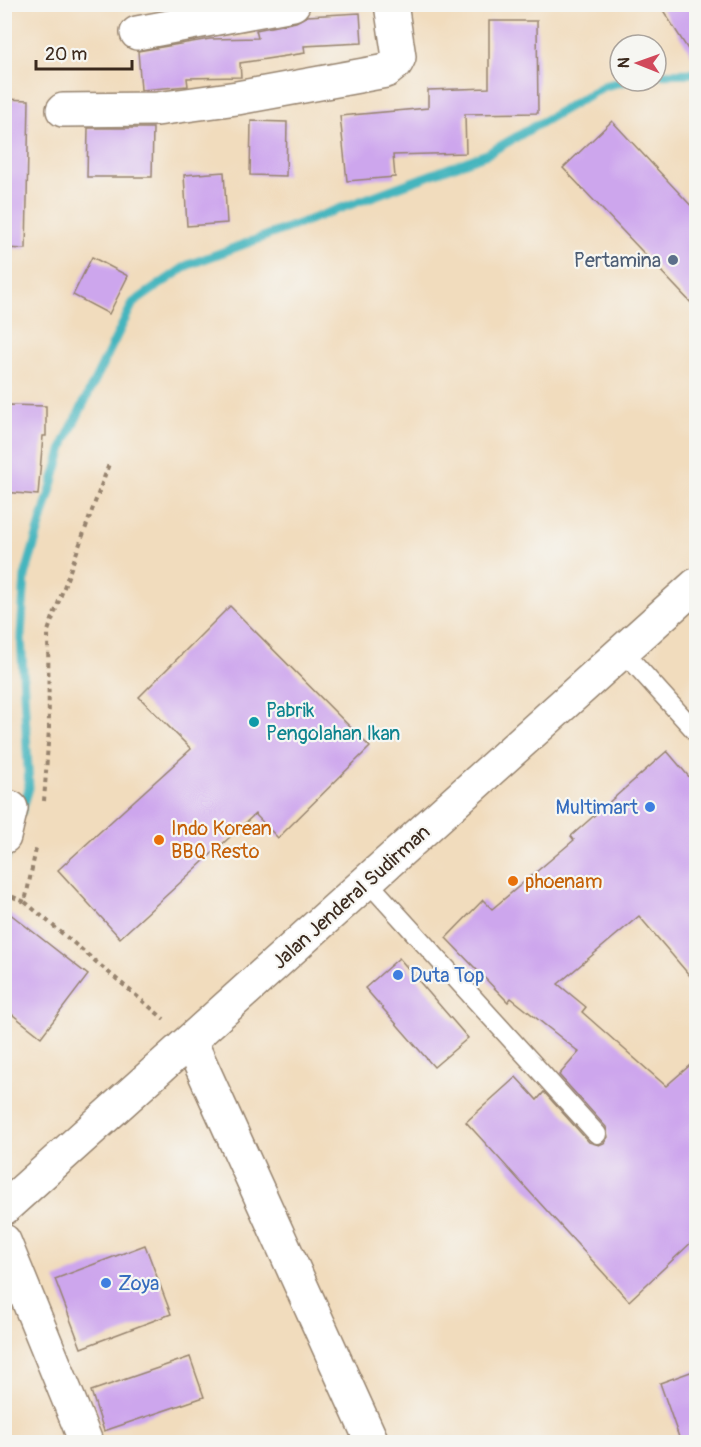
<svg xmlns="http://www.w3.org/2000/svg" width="701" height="1447" viewBox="0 0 701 1447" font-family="Pangolin,sans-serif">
  <rect width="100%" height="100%" fill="#f6f6f2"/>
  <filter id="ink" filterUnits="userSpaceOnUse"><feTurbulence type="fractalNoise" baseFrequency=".0167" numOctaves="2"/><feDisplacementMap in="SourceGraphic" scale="12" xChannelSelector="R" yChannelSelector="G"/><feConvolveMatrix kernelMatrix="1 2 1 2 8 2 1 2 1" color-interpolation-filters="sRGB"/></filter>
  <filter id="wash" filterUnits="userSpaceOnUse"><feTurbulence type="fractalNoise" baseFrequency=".008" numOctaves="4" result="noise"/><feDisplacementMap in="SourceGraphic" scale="24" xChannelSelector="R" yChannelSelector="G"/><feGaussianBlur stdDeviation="1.35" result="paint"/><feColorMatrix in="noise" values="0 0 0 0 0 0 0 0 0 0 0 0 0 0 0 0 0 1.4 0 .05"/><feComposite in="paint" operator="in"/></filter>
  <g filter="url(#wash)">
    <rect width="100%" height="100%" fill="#f1dcbd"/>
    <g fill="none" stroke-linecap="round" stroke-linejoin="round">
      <g stroke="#45b5be" stroke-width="9">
        <path d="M656,74L696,73"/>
        <path d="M22,811L29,788L21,635L25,576L65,441L133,303L188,265L487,154L604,86L626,81"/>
        <path d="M4,861L13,841"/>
      </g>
    </g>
    <g id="blocks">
      <g fill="#cda6ed">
        <path d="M659,4H696V62Z"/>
        <path d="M360,13L362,43L304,46L305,53L240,63L241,77L187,78L188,86L141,90L138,51L210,39L258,38L256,30L296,22L307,16Z"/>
        <path d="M489,21H537L538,113L465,114L466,153L393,155L395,177L347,181L340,116L428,108V90L489,88Z"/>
        <path d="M4,99L29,100L26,249L4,248Z"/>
        <path d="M251,121L287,122L286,176L250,175Z"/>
        <path d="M612,121L696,211V308L563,168Z"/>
        <path d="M88,128H153L152,177H87Z"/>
        <path d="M224,172L227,223L187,226L184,175Z"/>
        <path d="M92,257L128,276L109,314L73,295Z"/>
        <path d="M8,405L46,406V436H43L38,495L4,492Z"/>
        <path d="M230,606L370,747L278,838L255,814L120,938L58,870L191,749L139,697Z"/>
        <path d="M667,751L696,785V983L639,916L558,984L586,1007L582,1012L666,1086L696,1060V1238L629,1301L466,1122L516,1077L537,1100L544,1092L589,1142L599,1145L604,1143L608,1137L606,1127L559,1075L579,1052L511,998L508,1002L446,938L483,900L492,909L574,840L571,836Z"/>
        <path d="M4,909L88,975L41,1037L4,1008Z"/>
        <path d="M399,958L468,1038L434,1067L365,988Z"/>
        <path d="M145,1245L171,1314L81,1348L55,1279Z"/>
        <path d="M190,1357L204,1397L104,1431L91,1391Z"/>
        <path d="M696,1370V1443H681L660,1383Z"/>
      </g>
    </g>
  </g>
  <g filter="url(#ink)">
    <use href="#blocks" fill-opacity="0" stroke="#96836e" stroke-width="1.5"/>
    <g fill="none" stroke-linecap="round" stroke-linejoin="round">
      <g stroke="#96836e" stroke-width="21">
        <g id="lane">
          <path d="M623,651L696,732"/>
          <path d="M368,882L597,1134"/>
        </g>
      </g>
      <g stroke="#96836e" stroke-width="36">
        <g id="street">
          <path d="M137,33L293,4"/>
          <path d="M63,110L157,109L237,98L386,71L396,63L399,57L391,4"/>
          <path d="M4,837L11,808"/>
          <path d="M190,1041L372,1442"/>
          <path d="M4,1241L86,1442"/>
        </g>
      </g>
      <g stroke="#96836e" stroke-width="36">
        <path id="secondary" d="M4,1208L696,585"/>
      </g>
      <g stroke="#96836e" stroke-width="4" stroke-dasharray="4.5 4.5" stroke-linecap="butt">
        <path d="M44,801L49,729L48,631L109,464"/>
        <path d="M4,893L25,902L36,849"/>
        <path d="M25,902L164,1019"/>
      </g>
      <use href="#lane" stroke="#fff" stroke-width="18"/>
      <use href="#street" stroke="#fff" stroke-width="33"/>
      <use href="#secondary" stroke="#fff" stroke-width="33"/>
    </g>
  </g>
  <circle fill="#5c6f8a" stroke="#f6f6f2" stroke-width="2" cx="673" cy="260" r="6"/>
  <circle fill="#0f9aa8" stroke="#f6f6f2" stroke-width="2" cx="254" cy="722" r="6"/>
  <g fill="#3f7fe0" stroke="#f6f6f2" stroke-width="2">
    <circle cx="650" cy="807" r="6"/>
    <circle cx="398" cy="975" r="6"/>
    <circle cx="106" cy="1283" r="6"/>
  </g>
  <g fill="#e8710a" stroke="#f6f6f2" stroke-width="2">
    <circle cx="159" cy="840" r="6"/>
    <circle cx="513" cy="881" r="6"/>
  </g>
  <g text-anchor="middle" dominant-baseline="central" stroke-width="4.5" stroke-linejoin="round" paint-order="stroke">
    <g font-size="20" fill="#4e5e75" stroke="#f6f6f2" text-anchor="end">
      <text x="661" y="260">Pertamina</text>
    </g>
    <g font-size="20" fill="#0d838f" stroke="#f6f6f2" text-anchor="start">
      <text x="266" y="710">Pabrik<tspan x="266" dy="23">Pengolahan Ikan</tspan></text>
    </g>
    <g font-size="20" fill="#366cbe" stroke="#f6f6f2" text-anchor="start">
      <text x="638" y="807" text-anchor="end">Multimart</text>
      <text x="410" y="975">Duta Top</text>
      <text x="118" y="1283">Zoya</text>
    </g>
    <g font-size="20" fill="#c56008" stroke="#f6f6f2" text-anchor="start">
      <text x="171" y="828">Indo Korean<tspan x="171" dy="23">BBQ Resto</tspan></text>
      <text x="525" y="881">phoenam</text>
    </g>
    <g font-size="20" fill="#3b2a1e" stroke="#f6f6f2">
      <text transform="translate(351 897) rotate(-42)">Jalan Jenderal Sudirman</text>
    </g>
  </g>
  <rect width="701" height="1447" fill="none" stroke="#f6f6f2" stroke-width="24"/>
  <g transform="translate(638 63) rotate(271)"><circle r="28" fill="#f6f6f2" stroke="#aba49d" stroke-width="1.5"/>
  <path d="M0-4.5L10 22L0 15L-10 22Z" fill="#d1495b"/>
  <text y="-9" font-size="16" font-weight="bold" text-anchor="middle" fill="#3b2a1e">N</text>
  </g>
  <path d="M36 60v9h96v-9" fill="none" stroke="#3b2a1e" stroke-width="3"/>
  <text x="45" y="60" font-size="18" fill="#3b2a1e" stroke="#f6f6f2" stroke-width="4.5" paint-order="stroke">20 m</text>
</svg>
